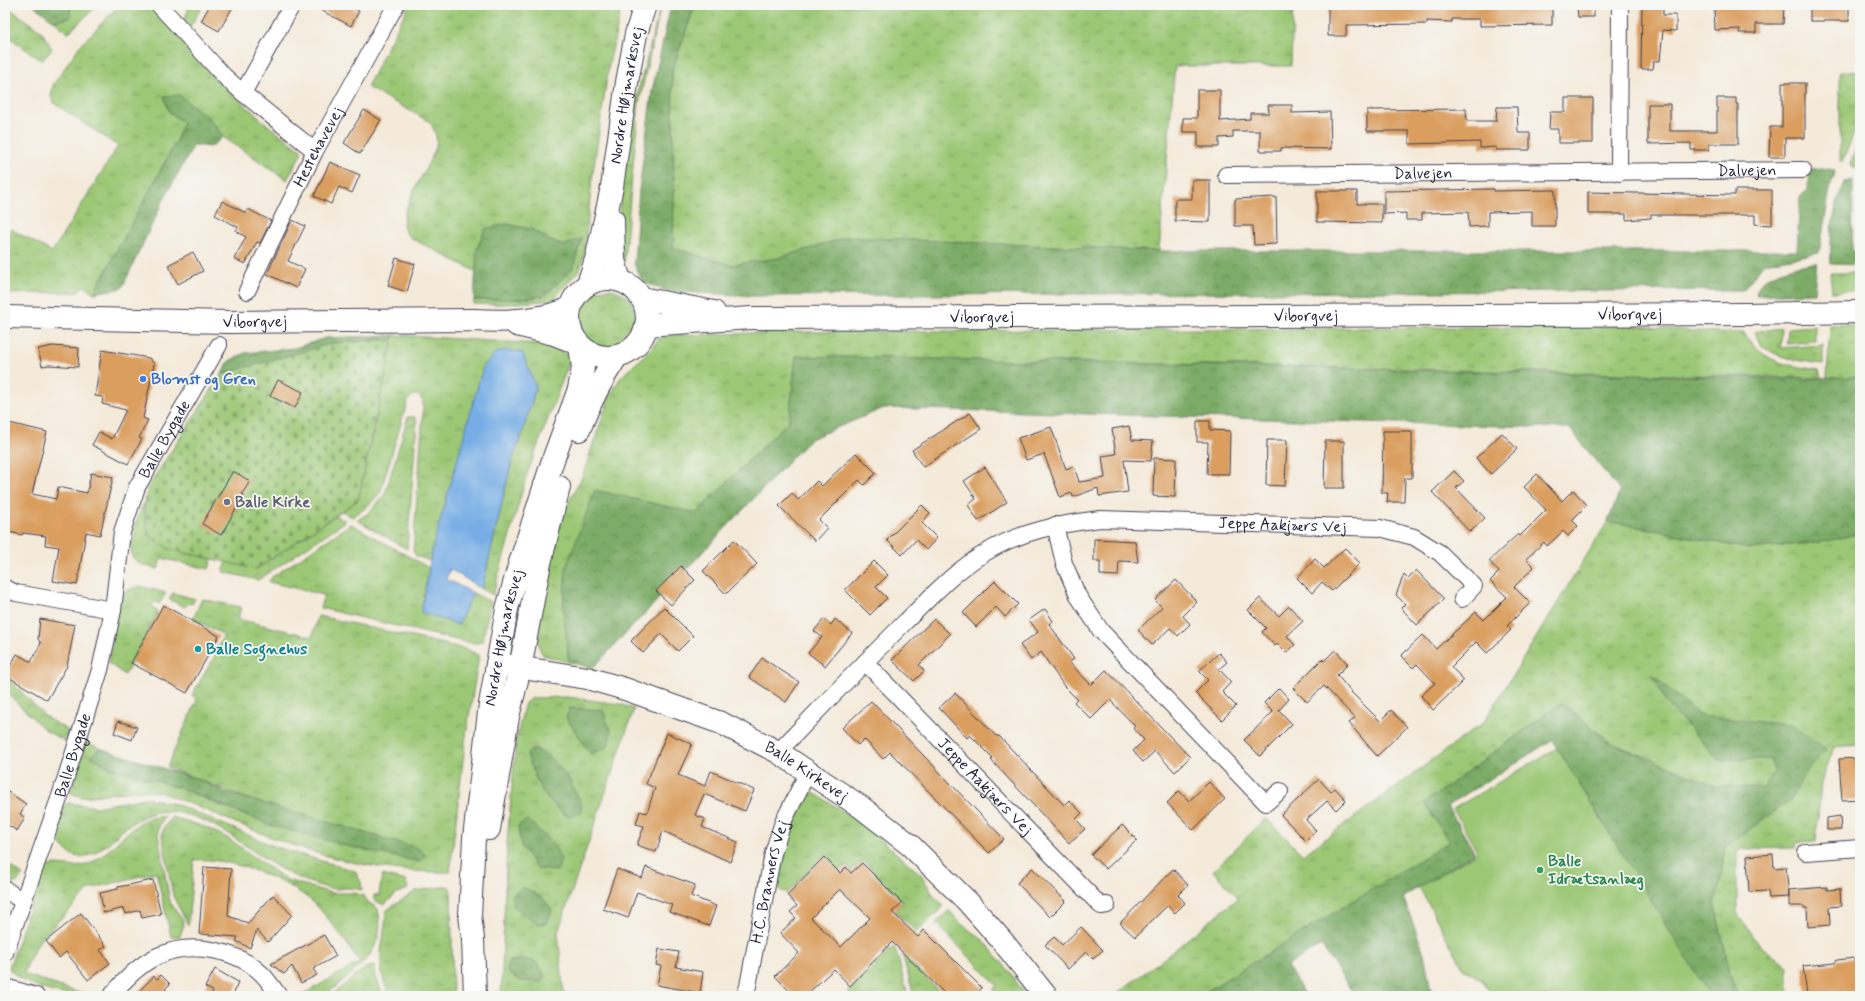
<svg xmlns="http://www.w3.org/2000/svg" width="1865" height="1001" viewBox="0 0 1865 1001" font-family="Mynerve,sans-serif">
  <defs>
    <pattern id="grass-tufts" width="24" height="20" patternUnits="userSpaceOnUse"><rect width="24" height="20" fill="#9cc876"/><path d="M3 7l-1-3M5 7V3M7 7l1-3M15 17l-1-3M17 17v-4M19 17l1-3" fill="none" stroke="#7fa262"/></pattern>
    <pattern id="forest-crowns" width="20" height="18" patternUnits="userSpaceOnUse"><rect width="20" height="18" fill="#7dac67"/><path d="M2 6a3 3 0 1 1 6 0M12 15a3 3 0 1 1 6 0" fill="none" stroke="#668c56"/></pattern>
    <pattern id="cemetery-stones" width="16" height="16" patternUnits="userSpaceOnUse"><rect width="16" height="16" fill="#9cc876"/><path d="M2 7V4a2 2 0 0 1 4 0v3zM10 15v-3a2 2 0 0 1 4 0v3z" fill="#7fa262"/></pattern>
  </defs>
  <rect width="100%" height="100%" fill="#f6f6f2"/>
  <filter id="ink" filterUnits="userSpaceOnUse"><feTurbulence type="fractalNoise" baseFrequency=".025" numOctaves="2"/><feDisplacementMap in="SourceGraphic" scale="8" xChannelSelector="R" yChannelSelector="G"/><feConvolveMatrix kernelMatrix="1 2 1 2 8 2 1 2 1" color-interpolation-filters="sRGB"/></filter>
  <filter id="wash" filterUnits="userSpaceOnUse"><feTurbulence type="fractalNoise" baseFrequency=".012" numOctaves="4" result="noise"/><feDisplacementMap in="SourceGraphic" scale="16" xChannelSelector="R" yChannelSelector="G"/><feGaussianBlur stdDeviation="0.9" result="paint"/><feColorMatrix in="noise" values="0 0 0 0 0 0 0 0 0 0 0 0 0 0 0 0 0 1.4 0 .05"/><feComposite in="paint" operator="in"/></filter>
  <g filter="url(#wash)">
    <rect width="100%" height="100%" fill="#f4eada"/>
    <g fill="url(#grass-tufts)" stroke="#5f7558">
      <path d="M5,5L42,32L52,49L42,61L5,34Z"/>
      <path d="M70,5H98L68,33L54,21L70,17Z"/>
      <path d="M119,5H151L216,79L270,127L301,150V154L287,180L223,137L212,121L169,112L183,122L176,142L94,293L84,286L77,292L5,294V239L11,229L52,252L118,146L55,104L51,97L53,85L79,47Z"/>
      <path d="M190,5H203L189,29L184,21Z"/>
      <path d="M409,5H622L609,64L592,179L584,255L580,269L553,300L505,304H473L474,300L521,299L543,296L564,246L549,240L534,230L506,224L477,249V272L411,238C409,236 406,234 405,231C395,213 431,165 436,146C438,137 434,129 430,122L367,87Z"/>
      <path d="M661,5L639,103L624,263L618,230L622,178L632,114Z"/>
      <path d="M695,5H1293L1291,66H1175L1159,251L847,237L779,258L731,265L673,248L674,197L672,71Z"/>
      <path d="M1840,71L1860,72V117L1843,161H1840Z"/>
      <path d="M1860,136V168H1853L1850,164Z"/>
      <path d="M1830,273H1856L1855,291L1832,292Z"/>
      <circle cx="607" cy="318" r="29"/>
      <path d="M1830,325H1860V377L1827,378Z"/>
      <path d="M1637,326L1694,331L1744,333C1763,363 1786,365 1819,370L1821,378L796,356L789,421L696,513L563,607L569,662L543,655L539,647L540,612L546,577L563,513L582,477L609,398L621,377L642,358L660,338L675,335L795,332Z"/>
      <path d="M1815,326V341L1787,344L1788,328Z"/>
      <path d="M1781,328V348L1823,345V364C1802,361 1779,359 1762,346C1759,343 1756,336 1754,332Z"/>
      <path d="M394,335L540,344L557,347L571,358L527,474L493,595L482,589L511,464L524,428L536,387L433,546L430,561L416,556L413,551L423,413V401L418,395H413L408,400L380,493L367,507L352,517L342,511L358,500Z"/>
      <path d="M408,417H415L417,421L407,549L357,520L369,513L385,494Z"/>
      <path d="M147,496L144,509L169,549L212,559L209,569L161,558L158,569C150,567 139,566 133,558C126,546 141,507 147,496Z"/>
      <path d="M335,516L346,521L258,580L223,572L227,562L256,569Z"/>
      <path d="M1608,521L1750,549L1828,541L1860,533V745L1834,747L1821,783L1816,841L1797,842L1796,848L1741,849L1737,852V913L1761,946L1787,966L1789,996H1739L1733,986L1714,902L1720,883L1653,760L1611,743L1561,703L1425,803L1449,842L1199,996H1113L1162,960L1238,898L1213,871L1266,818L1303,855L1484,722Z"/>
      <path d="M351,524L429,568L421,612L458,625L473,593L491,602L482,642L477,643L465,642L320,608L324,595L269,582L272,577Z"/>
      <path d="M140,586L166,593L159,604L155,601L152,606L157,611L156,616L125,675L108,663L121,597L126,591Z"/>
      <path d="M173,593L195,599L192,604L189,603L185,607L169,599Z"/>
      <path d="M202,599L241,607L238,619L312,637L318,616L466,649L479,655L466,735L450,872C401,873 348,864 301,848C253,832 207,809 159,792L140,790L82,797L70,793L86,742L99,748L92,757L177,787L246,816L251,800L167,767L197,700L192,695L216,654L215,652L224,635L193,619Z"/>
      <path d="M5,675L47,718L69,731L65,741L45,730L5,691Z"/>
      <path d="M567,697L620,704L634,709L558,932L564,996H501L507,842L516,742L523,710L525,703L531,698Z"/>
      <path d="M812,792L846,813L873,833L911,866L921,874L933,895L944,906L917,932L895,912L903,902L863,861L851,871L846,865L839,871L824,855L787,893L778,889C783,854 792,822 812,792Z"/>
      <path d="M145,798L176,804L276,847L355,871L361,882L362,890C357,889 352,888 347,888C343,888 338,890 335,889C321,888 293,876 281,869C245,848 210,813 166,811C154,811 139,818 129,825C110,840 82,876 61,844L51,842L64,807L67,803L96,807Z"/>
      <path d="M165,816L159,826L158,835L170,902L182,919L184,925L180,936L171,937L156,872L90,889L39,941L29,960L24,974L76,992L88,993L89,995C67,999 22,986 9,968L43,868C58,861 68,869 82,866C103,863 126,828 147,819C152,817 160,817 165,816Z"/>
      <path d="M172,817L205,827L229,839L287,880L331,893H354L364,896L368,902L378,909C388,954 353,970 325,996H300L360,962C347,944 334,925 319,908C295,882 229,856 194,860L188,925L173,896L162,835L164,828Z"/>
      <path d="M5,863L23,875L16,883H12L5,880Z"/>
      <path d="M382,875L406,881L408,889L397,893L384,905L374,900V895H379Z"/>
      <path d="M448,886L451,890L453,996H389L381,971V952L387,910L416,891Z"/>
      <path d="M949,910L960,923L983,940L1009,971L1026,996H999L993,990L997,985L936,923Z"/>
      <path d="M893,947L896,951L908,996H853L848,992Z"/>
      <path d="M902,954L944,996H914Z"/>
      <path d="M375,966L376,977L383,996H330L365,968Z"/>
    </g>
    <g fill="url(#forest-crowns)" stroke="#506751">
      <path d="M33,5H70V18L54,21Z"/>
      <path d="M671,5H695L672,71L674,197L673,248L731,265L779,258L847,237L1159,251H1797L1800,197L1808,190L1809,169L1823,168L1834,170L1835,173L1831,184L1819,253L1764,263L1743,290L752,296L667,291L643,282L634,264L639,190L652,91Z"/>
      <path d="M179,95L212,121L223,137L211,147L194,145L164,199L122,288L94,293L176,142L183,122L169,112L164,97Z"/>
      <path d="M1853,180L1852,251H1860V265L1831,264C1829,235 1834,209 1844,182Z"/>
      <path d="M506,224L534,230L549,240L564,246L582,238L573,268L552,289L543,296L521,299L474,300L477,249L485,229Z"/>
      <path d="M1817,262L1814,293L1756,295C1757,291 1758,286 1761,283C1775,269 1798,266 1817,262Z"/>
      <path d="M394,335L393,339L334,343L222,374L229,361L245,353L295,348L326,338Z"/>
      <path d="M796,356L1805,379L1860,377V533L1828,541L1750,549L1608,521L1620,491L1569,428L884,408L810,439L593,668L569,662L563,607L566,567L595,490L696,513L789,421Z"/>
      <path d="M1653,675L1700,716L1792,725L1826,749L1804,775L1791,799L1725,847L1720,883L1714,902L1733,986L1739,996H1710L1552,740L1447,806L1475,853L1403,897L1424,953L1432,996H1355L1321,945L1287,966L1306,996H1199L1449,842L1425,803L1561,703L1611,743L1653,760L1715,786L1763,789L1774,772L1771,759L1719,760L1665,701Z"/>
      <path d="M570,708L603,710L611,732L608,747L591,754L566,718Z"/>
      <path d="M99,748L197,779L228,793L420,849L425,856L419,862L351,847L273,826L177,787L111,768L92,757Z"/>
      <path d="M534,748L550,757L568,778L581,802V813L568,817C540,796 538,785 527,754Z"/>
      <path d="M527,820L553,844L561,859L557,871L538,869L521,846L518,826Z"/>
      <path d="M523,887L543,898L552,910L547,924H538L513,906L512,895Z"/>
      <path d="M523,959L536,962L543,971V982L521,981L507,972L509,961Z"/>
    </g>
    <path fill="url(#cemetery-stones)" stroke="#5f7558" d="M393,339L358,500L256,569L169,549L148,535L144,509L149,485L222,374L334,343Z"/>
    <path fill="#9cc876" stroke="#5f7558" d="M1557,748L1710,996H1492L1483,981L1463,968L1419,887L1478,853L1453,809Z"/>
    <path fill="#77ade5" stroke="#4c6890" d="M505,350L522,352L536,387L524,428L511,464L482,589L450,569L446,579L473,593L458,625L421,612L433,546L483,367L495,353Z"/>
    <g id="blocks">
      <g fill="#da9e5e" fill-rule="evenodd">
        <path d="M210,5H234L219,31L201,21Z"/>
        <path d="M311,5H347L359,11L351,26Z"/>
        <path d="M1328,5H1552V25L1480,26V19H1452V22L1427,21V24L1346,25V36H1328Z"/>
        <path d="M1577,5H1594V17H1578Z"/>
        <path d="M1642,5H1663V15H1676V31L1663,30L1660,61H1654L1653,69H1641Z"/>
        <path d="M1714,5H1784L1783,24H1756V33H1739L1740,29L1715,30Z"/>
        <rect x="1810" y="5" width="39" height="16"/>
        <path d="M1782,83H1805V138H1785V157H1769L1770,127H1782Z"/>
        <path d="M1197,90H1220V121L1250,119V113H1269L1268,105H1292V113L1330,112L1331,149L1281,148V151H1260V131H1233V137L1219,138V147H1198V132H1183V118H1197Z"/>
        <path d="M1565,98H1593V143H1558V129H1549L1550,112H1565Z"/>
        <path d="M1717,98H1736V104H1738V144H1709V150H1691V143L1648,144V104H1670V131H1717Z"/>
        <path d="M1497,107H1517L1518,133H1530V150H1496V147L1480,148V142L1409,144V131H1367V110L1466,109L1467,121H1496Z"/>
        <path d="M364,110L381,120L360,154L344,143Z"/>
        <path d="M330,162L360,175L352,193L339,187L331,204L314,196Z"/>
        <path d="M1192,180H1210V222L1175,221V199H1192Z"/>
        <path d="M1494,189V191L1555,190V226H1532V211L1488,212V226L1469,227L1468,212L1422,213V220H1406V213L1384,214V191Z"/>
        <path d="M1735,190H1772V225L1755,224V215H1651V218L1626,220V214H1588V192L1735,195Z"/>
        <path d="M1317,191H1357V204H1382V223L1317,222Z"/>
        <path d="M1276,197L1277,244L1254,245L1253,226H1235V199Z"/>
        <path d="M222,201L246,213L248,209L271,221L260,243L257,242L245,264L234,259L246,237L236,231L238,227L215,215Z"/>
        <path d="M292,220L305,226L288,261L305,269L296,288L267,274Z"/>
        <path d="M193,252L203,271L178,284L168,265Z"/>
        <path d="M396,258L415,264L407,292L388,286Z"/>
        <path d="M53,346L79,348L78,367L49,365L42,366L38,349Z"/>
        <path d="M102,350L149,358L154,364L143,418L148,420L139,438L142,439L128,464L92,445L99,432L112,439L126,410L102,404L103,397L95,396Z"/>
        <path d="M278,380L303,392L295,408L270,396Z"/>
        <path d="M970,413L981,429L923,467L912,450Z"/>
        <path d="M1197,421H1210V430L1230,431L1229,474H1207L1208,442H1197Z"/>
        <path d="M5,422L47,432L32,494L56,499L58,487L87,493L91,473L113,477L100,535L86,532L77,585L53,581L59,547L45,545L46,536L23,533L22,535L5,531Z"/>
        <path d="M1129,426L1132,440L1153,441L1151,461L1124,460L1128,492L1099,496L1098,488L1073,497L1072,493L1060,497L1044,454L1026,460L1018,438L1051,427L1066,469L1074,466L1079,482L1105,478L1102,456L1116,454L1112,429Z"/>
        <path d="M1383,431H1412V478H1405L1404,502H1387L1388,493H1382Z"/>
        <path d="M1502,433L1517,449L1491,474L1476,458Z"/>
        <path d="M1267,440H1287L1285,486L1266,485Z"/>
        <path d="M1325,441H1344V488H1324Z"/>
        <path d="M856,453L876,473L864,485L859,480L819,520L827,528L815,541L779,506L792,493L798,500L817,481L822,486Z"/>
        <path d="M1154,458L1176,459L1175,497L1153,496Z"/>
        <path d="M985,467L1007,502L978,521L968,505L976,499L964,481Z"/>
        <path d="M233,471L250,481L242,494L244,495L221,535L202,524Z"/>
        <path d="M1454,471L1464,481L1456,488L1485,518L1470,532L1432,492Z"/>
        <path d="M1537,474L1562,501L1573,490L1587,505L1572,520L1578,526L1568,536L1563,531L1547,546L1544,542L1526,559L1534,567L1514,587L1530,603L1507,626L1511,630L1487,653L1476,642L1451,667L1464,680L1433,710L1421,696L1435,683L1417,664L1413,668L1401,656L1423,635L1436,649L1476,612L1484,620L1507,597L1490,581L1499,572L1489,561L1518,534L1520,536L1546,510L1524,487Z"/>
        <path d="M922,505L930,513L922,523L937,538L926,550L916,540L902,555L887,540Z"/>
        <path d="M1094,539L1135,541L1138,562L1119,561L1118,576L1100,575V561H1094Z"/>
        <path d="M734,540L757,564L726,594L703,571Z"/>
        <path d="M1345,548L1360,563L1332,591L1322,582L1312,593L1297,578L1315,559L1324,568Z"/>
        <path d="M874,561L888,575L876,587L887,598L870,615L845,590Z"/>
        <path d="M681,566L695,580L671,605L656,591Z"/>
        <path d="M1416,570L1444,599L1417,625L1401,608L1405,604L1396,595L1404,574L1408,578Z"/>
        <path d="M1176,580L1197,602L1183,616L1190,624L1178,636L1170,628L1152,645L1138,630L1162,607L1155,600Z"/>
        <path d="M995,581L1018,604L1005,617L996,607L976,627L963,613Z"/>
        <path d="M1260,598L1279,616L1289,606L1303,621L1287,636L1295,645L1286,653L1277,644L1275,646L1262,632L1266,628L1248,610Z"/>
        <path d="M163,605L219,636L187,693L131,663Z"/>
        <path d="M664,607L693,636L678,651L661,634L643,653L631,641Z"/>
        <path d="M1045,609L1053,621L1049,624L1074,659L1069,662L1091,685L1106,670L1190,757L1175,772L1155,751L1143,762L1133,751L1144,740L1133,728L1135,726L1110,700L1091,719L1074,702L1077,699L1064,686L1041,652L1031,660L1020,645L1038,632L1029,620Z"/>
        <path d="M40,619L75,625L67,666L47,700L5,675L17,654L31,662L41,643L38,639Z"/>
        <path d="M824,619L831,625L835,619L852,633L825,666L808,653L822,637L814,631Z"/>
        <path d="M934,619L950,634L919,665L924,671L914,681L892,660Z"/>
        <path d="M1335,650L1348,664L1337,675L1351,692L1380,721L1391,710L1407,727L1377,756L1349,723L1355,718L1324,686L1307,702L1293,688L1322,659L1324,661Z"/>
        <path d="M1219,653L1227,662L1219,669L1231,682L1222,692L1236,706L1222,720L1195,693L1208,680L1199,671Z"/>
        <path d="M762,658L799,682L786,702L749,677Z"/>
        <path d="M1279,688L1289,699L1279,710L1292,724L1260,756L1244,740L1273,712L1264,703Z"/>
        <path d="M955,693L996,736H999L1064,805L1069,800L1082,813L1076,819L1085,829L1069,843L991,760L993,758L970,735L967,738L939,708Z"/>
        <path d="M871,701L1004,839L989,853L890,752L883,759L864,739L858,745L842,728Z"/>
        <path d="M118,721L137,727L132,740L114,733Z"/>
        <path d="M667,733L692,744L678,775L705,786L711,771L754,790L745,811L704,794L695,815L705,819L702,827L738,842L730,862L663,831L656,852L637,845L644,826L636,824L640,811L647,813L655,788L646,784Z"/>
        <path d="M1860,758V799L1842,800L1839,759Z"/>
        <path d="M1319,779L1331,792L1335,788L1346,800L1336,810L1327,801L1306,820L1316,831L1306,841L1281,815Z"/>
        <path d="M1209,782L1225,799L1193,830L1167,803L1179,791L1189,801Z"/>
        <path d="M5,790L26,804L20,814L25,818L17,831L5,823Z"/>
        <path d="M1840,816L1841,830H1827V818Z"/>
        <path d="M1122,825L1137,840L1106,869L1091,855Z"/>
        <path d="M1773,854L1774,868L1786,867L1789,897L1769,898L1768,891L1749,892L1747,856Z"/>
        <path d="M824,857L840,873L846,867L851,873L862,863L902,903L892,912L918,937L924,930L982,988L974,996H947L892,942L850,986L834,969L805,996H794L775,976L799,953L780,933L796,918L790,912L797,906L787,895ZM840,889L870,918L841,947L811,918Z"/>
        <path d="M204,867L231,869L228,916L248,923L273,895L292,915L268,942L257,930L250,948L236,941L238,937L199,934Z"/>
        <path d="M646,867L695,885L691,896L716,906L709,926L669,912L672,905L637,892L628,918L603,909L617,869L642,878Z"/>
        <path d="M1032,868L1066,901L1050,917L1017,883Z"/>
        <path d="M1173,869L1188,885L1178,895L1185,903L1175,913L1168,905L1135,937L1120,923Z"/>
        <path d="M153,880L161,914L142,918L140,910L126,914L124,908L104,913L100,893L118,889V887Z"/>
        <path d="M1827,887V890L1840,889L1841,906L1829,907L1830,925L1808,927L1807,908H1804V906H1789V890Z"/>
        <path d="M81,913L106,946L100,950L110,963L88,980L66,952L59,958L46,941Z"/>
        <path d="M1081,927L1103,950L1093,959L1086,952L1068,969L1045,945L1054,937L1062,945Z"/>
        <path d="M324,935L336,956L313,969L317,975L301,983L292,966L284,974L271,964Z"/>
        <path d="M659,949L679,952L676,967L703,972L700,993L657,985L661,966L656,965Z"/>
        <path d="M1855,958L1859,992L1851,993V996H1829V992L1807,995L1803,966L1835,963L1837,960Z"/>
        <path d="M215,969L238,982L233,996H210L213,991L205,987Z"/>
        <path d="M161,975L170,984L165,989L172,996H134L154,976L157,979Z"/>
      </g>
    </g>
  </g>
  <g filter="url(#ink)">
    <use href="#blocks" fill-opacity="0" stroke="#424053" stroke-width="1"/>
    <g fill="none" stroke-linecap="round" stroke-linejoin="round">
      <g stroke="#424053" stroke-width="18">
        <g id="street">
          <path d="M159,5L224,76L243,93L315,151"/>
          <path d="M243,93L292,5"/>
          <path d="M1619,173L1620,5"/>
          <path id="s1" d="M1226,175L1803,170"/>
          <path id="s2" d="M247,291L315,151L396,5"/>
          <path d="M1055,525L1064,563L1078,596L1101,631L1266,803L1280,791"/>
          <path d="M5,588L16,593L113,610"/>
          <path id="s3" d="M865,662L1098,903L1101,906L1107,905"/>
          <path id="s4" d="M778,752C820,708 862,665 905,622C930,598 954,571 985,553C1020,531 1060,524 1100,519L1380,528L1414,537L1440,553L1474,586L1462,599"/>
          <path d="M1806,852L1860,848"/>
          <path d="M5,889L16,897L24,899"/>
          <path id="s5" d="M5,953L60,796L100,670L113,610L122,532L137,487L219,345"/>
          <path d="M5,987L36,996"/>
          <path d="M111,996C123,981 142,962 160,955C192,941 237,950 262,974C268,980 274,989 279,996"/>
          <path id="s6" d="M745,996L748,986L773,853L783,822L808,772"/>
        </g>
      </g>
      <g stroke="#424053" stroke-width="24">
        <g id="secondary">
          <path d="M613,220L614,260L620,281"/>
          <path id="s7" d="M588,284L597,256L612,187L627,82L636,34L645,5"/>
          <path d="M579,430C589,404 601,380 617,356"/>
          <path id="s8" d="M497,664L587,678L625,689L721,723L778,752L861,807L910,845L968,902L1004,943L1046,996"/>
          <path d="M489,829L508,717L520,668L540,563L559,487"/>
          <path id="s9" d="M475,996L473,939L470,915L474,838L490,704L507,609L519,566L553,460L579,389L583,368L580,346"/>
        </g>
      </g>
      <g stroke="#424053" stroke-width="24">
        <g id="primary">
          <circle cx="608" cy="318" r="39"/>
          <path d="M641,298L714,312"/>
          <path id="s10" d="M5,317L228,322L473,320C506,322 538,321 569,309"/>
          <path d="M517,325L554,334L577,343"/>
          <path id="s11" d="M646,325L751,318L1746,314L1860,312"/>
        </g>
      </g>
      <use href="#street" stroke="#fff" stroke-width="16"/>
      <use href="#secondary" stroke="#fff" stroke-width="22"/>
      <use href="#primary" stroke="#fff" stroke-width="22"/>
    </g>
  </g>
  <circle fill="#3f7fe0" stroke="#f6f6f2" stroke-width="1.5" cx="143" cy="379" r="4"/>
  <circle fill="#6b7280" stroke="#f6f6f2" stroke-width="1.5" cx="227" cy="502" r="4"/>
  <circle fill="#0f9aa8" stroke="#f6f6f2" stroke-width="1.5" cx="198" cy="649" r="4"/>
  <circle fill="#2e9e5b" stroke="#f6f6f2" stroke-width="1.5" cx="1540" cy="870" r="4"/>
  <g text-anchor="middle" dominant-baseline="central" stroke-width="3.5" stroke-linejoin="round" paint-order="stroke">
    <g font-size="16" fill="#22223b" stroke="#f6f6f2">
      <text stroke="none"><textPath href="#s7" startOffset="193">Nordre Højmarksvej</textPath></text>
      <text stroke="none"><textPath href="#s2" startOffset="161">Hestehavevej</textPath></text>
      <text stroke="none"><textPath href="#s1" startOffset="521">Dalvejen</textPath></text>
      <text stroke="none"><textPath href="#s1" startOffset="197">Dalvejen</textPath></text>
      <text stroke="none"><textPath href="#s11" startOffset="984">Viborgvej</textPath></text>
      <text stroke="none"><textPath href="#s11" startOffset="660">Viborgvej</textPath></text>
      <text stroke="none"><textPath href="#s11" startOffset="336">Viborgvej</textPath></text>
      <text stroke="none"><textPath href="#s10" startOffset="250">Viborgvej</textPath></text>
      <text stroke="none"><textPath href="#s5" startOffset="541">Balle Bygade</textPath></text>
      <text stroke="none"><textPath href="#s4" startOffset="591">Jeppe Aakjærs Vej</textPath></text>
      <text stroke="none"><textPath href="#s9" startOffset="361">Nordre Højmarksvej</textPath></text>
      <text stroke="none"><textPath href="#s5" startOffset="209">Balle Bygade</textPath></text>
      <text stroke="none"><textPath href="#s8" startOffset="331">Balle Kirkevej</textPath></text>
      <text stroke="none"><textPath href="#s3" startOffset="173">Jeppe Aakjærs Vej</textPath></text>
      <text stroke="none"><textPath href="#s6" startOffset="117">H.C. Branners Vej</textPath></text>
    </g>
    <g font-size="16" font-weight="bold" fill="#366cbe" stroke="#f6f6f2" text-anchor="start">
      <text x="151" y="379">Blomst og Gren</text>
    </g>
    <g font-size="16" font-weight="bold" fill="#5b616d" stroke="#f6f6f2" text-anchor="start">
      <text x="235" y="502">Balle Kirke</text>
    </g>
    <g font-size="16" font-weight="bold" fill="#0d838f" stroke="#f6f6f2" text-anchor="start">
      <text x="206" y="649">Balle Sognehus</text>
    </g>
    <g font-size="16" font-weight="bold" fill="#27864d" stroke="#f6f6f2" text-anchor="start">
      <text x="1548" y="861">Balle<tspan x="1548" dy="18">Idrætsanlæg</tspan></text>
    </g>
  </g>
  <rect width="1865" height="1001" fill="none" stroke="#f6f6f2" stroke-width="20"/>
</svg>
